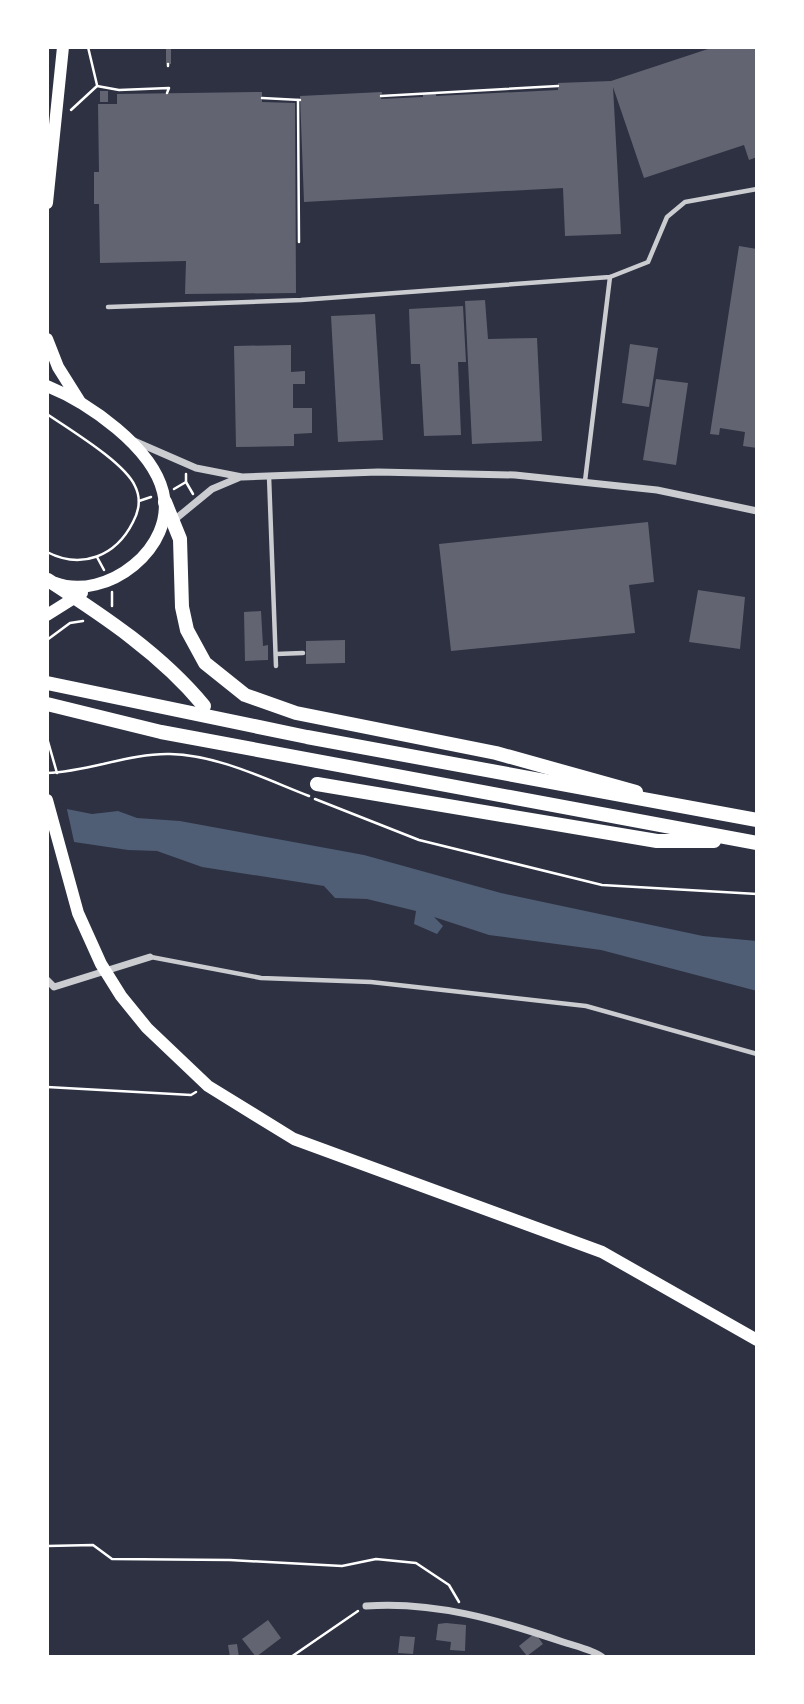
<svg xmlns="http://www.w3.org/2000/svg" width="804" height="1704" viewBox="0 0 804 1704" font-family="'Fira Sans',sans-serif">
  <rect width="100%" height="100%" fill="#2d3142"/>
  <path fill="#4f5d75" d="M47,805L92,814L118,811L137,818L180,821L364,855L501,893L703,936L757,941V991L601,950L489,935L434,917L443,926L437,934L414,924L416,911L367,899L335,898L324,886L202,867L157,851L128,850L47,838Z"/>
  <path fill="#2d3142" d="M47,801L66,805L75,846L47,842Z"/>
  <g fill="#626471">
    <rect x="166" y="47" width="5" height="17"/>
    <path d="M714,47H757V157L749,160L744,145L644,178L613,87L621,234L565,236L563,188L304,202L300,96L382,92L381,99L423,97V93H436V96L558,90V83L611,81Z"/>
    <rect x="100" y="91" width="8" height="11"/>
    <path d="M262,92V102L295,103L296,293L185,294L186,261L100,263L99,204H94V172H99L98,104H117V94Z"/>
    <path d="M739,246L757,249V448L743,446L745,432L720,428L719,435L710,434Z"/>
    <path d="M485,300L488,339L537,338L542,441L472,444L465,301Z"/>
    <path d="M463,306L466,362H458L461,435L424,436L420,364H411L409,309Z"/>
    <path d="M375,314L383,440L338,442L331,316Z"/>
    <path d="M630,344L658,348L649,407L622,403Z"/>
    <path d="M291,345V372L305,371V384H293V408H312V433L294,434V446L236,447L234,346Z"/>
    <path d="M656,379L688,383L676,465L643,460Z"/>
    <path d="M648,522L654,582L629,585L635,633L451,651L439,544Z"/>
    <path d="M698,590L745,597L740,649L689,642Z"/>
    <path d="M261,611L263,646L268,645V660L245,661L244,612Z"/>
    <path d="M345,640V663L306,664V641Z"/>
    <path d="M268,1620L281,1638L256,1657L242,1639Z"/>
    <path d="M446,1623L466,1625L465,1651L450,1650L451,1642L436,1640L438,1624Z"/>
    <path d="M535,1633L543,1644L527,1656L519,1646Z"/>
    <path d="M400,1636L415,1637L413,1654L398,1653Z"/>
    <path d="M237,1644L239,1657H230L228,1645Z"/>
  </g>
  <g fill="none" stroke-linecap="round" stroke-linejoin="round">
    <g stroke="#fff" stroke-width="2.5">
      <path d="M88,47L97,85"/>
      <path d="M168,64V66"/>
      <path d="M381,96L558,86"/>
      <path d="M262,98L300,100"/>
      <path d="M298,100L299,242"/>
      <path d="M71,110L97,86L119,90L169,88L167,93"/>
      <path d="M47,414C70,430 124,462 135,486C141,498 139,511 133,522C116,556 82,570 47,552"/>
      <path d="M186,474V482L193,494"/>
      <path d="M174,489L186,482"/>
      <path d="M139,501L151,497"/>
      <path d="M97,557L104,570"/>
      <path d="M112,606V592"/>
      <path d="M47,640L70,623L83,621"/>
      <path d="M47,738L57,773"/>
      <path d="M47,773C88,772 129,753 170,754C218,755 265,779 309,796"/>
      <path d="M315,799L419,840L602,885L757,894"/>
      <path d="M47,1087L191,1095L196,1092"/>
      <path d="M47,1546L93,1545L112,1559L230,1560L342,1566L376,1559L416,1563L449,1585L459,1602"/>
      <path d="M291,1657L358,1611"/>
    </g>
    <g stroke="#caccd0" stroke-width="4.5">
      <path d="M108,307L301,300L610,277L648,262L667,217L685,202L757,189"/>
      <path d="M269,476L276,666"/>
      <path d="M585,481L610,277"/>
      <path d="M276,654L303,653"/>
      <path d="M151,957L261,978L371,982L586,1006L757,1054"/>
    </g>
    <g stroke="#caccd0" stroke-width="7">
      <path d="M134,441L196,468L242,477L378,472L515,475L657,490L757,511"/>
      <path d="M173,521L212,489L238,478"/>
      <path d="M47,980L54,987L150,957"/>
      <path d="M366,1606C434,1601 499,1620 563,1642C575,1646 594,1650 602,1657"/>
    </g>
    <g stroke="#fff" stroke-width="12">
      <path d="M47,203L63,47"/>
      <path d="M47,339L58,367L80,402"/>
      <path d="M47,386C89,403 152,447 163,492C177,547 107,602 55,583"/>
      <path d="M47,615L82,593"/>
      <path d="M47,800L78,913L101,964L121,996L147,1028L208,1086L294,1139L602,1252L757,1340"/>
    </g>
    <g stroke="#fff" stroke-width="14">
      <path d="M165,502L180,539L182,607L187,630L205,663L245,695L296,713L496,753L636,792"/>
      <path d="M48,580C105,617 161,654 204,706"/>
      <path d="M47,683L307,737L757,820"/>
      <path d="M47,704L161,732L757,843"/>
      <path d="M317,784L657,841H714"/>
    </g>
  </g>
  <rect width="804" height="1704" fill="none" stroke="#ffffff" stroke-width="98"/>
</svg>
